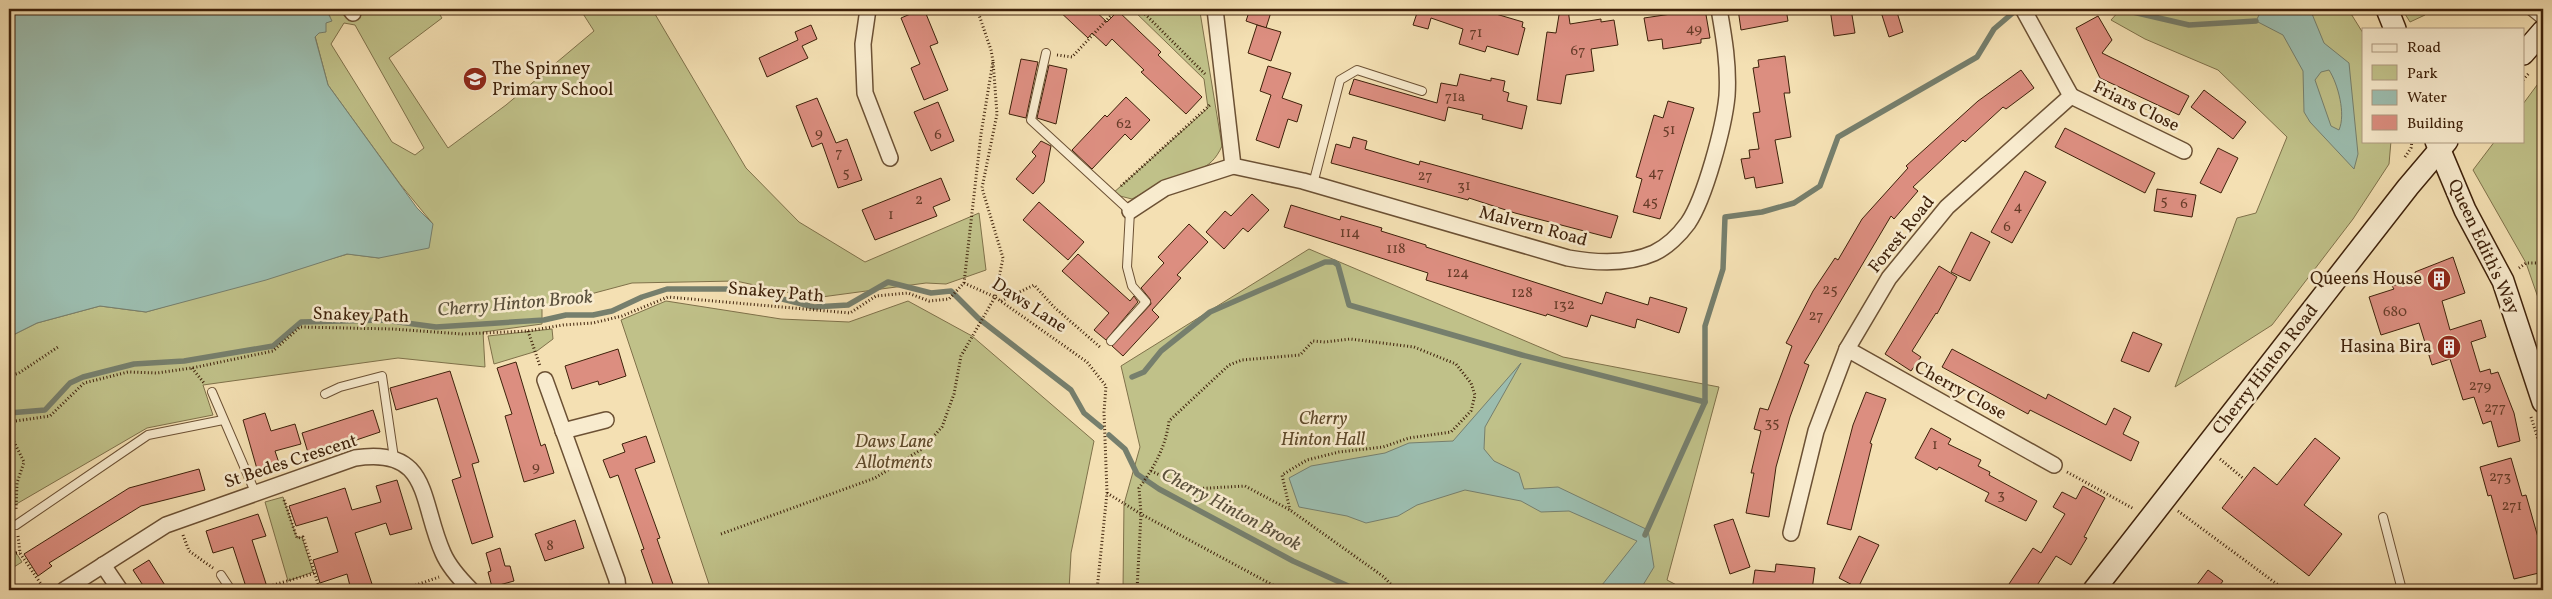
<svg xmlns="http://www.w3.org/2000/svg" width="2552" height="599" viewBox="0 0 2552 599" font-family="Vollkorn,serif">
  <rect width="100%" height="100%" fill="#f4e0b3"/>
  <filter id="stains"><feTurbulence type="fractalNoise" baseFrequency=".004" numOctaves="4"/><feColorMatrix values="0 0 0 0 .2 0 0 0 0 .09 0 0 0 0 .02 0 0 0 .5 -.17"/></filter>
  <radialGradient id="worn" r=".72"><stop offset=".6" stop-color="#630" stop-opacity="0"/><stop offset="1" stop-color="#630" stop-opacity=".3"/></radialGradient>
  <g fill="#c0c189" stroke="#7f714a" fill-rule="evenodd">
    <path d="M326,9H436L442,18L389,58L448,148L506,105L594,31L580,9H652L746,168L799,222L865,262L979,213L986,270L946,284L926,283L814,298L736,281L632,283L542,307V324L483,332L485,367L398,358L203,385L213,415L147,428L13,506L9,504V337L37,323L100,306L146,312L348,254L379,258L433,224L400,184L328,85L315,36L330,17ZM344,23L355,25L424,148L415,155L392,142L331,44Z"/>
    <path d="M1132,9H1198L1200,12L1222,146C1210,173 1192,170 1167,180C1155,185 1144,193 1132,199L1112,194L1208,108L1204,79Z"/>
    <path d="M2121,9H2348L2363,33V141H2391L2389,164L2353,219L2272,325L2175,387L2237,218L2256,213L2287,137L2218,70L2145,39L2111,20Z"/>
    <path d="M2402,9H2423L2425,15L2410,22Z"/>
    <path d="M2543,77V312L2526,263L2473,170L2495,141H2523V104Z"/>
    <path d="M1309,249L1563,357L1719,387L1667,580L1686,590H1123L1124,504L1140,447L1121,366Z"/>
    <path d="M666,301L781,319L849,322L908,301L972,336L1094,441L1071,553L1069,590H711L621,320Z"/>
    <path d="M552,329L553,339L537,351L494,364L488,336Z"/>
    <path d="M283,497L297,538L302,537L313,572L288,581L265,502Z"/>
    <path d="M9,542L22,562L9,570Z"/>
  </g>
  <g fill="#9cbdaf" stroke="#767f6d" fill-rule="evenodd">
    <path d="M9,9H326L332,21L326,23V32L319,33L315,37L328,85L417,208L433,224L429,248L379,258L347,254L266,280L146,312L100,306L37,323L9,337Z"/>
    <path d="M2275,9H2310L2324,43L2349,63L2358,154L2354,169L2310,122L2304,112L2303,71L2283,35L2256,21L2260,13ZM2329,70C2338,84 2346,114 2339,130L2331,126L2315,80L2321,72Z"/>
    <path d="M1521,363L1485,427L1484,449L1494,461L1519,473L1524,489L1558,487L1648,530L1654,567L1640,590H1598L1637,541L1569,511L1541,512L1521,501L1465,490L1417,505L1398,516L1366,523L1347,516L1299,507L1289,478L1311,466L1385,453L1409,443L1453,441Z"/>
  </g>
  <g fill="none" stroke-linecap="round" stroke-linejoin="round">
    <g stroke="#767f6d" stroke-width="5.5">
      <path d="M2120,9L2189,25L2256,21"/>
      <path d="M1132,377L1144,372L1161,351L1210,312L1325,262H1334L1338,265L1349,305L1522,355L1705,402"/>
      <path d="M9,413L45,410L70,383L83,377L134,364L184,361L273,346L301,322L384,320L436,327L544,320L566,315H593L612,311L642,297L667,289H743L814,307L848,305L888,282L931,293L951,291L978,318L1071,390L1084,413L1101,427"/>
      <path d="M1109,435L1125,449L1137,474L1159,489L1293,561L1357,590"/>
      <path d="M1645,535L1705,402V326L1723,269L1725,217L1762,212L1794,203L1820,186L1838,137L1977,57L1994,29L2015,11"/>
    </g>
  </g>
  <g fill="#dc8e80" stroke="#3e210a">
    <path d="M922,9H924L938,43L930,46L948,90L924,100L911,68L920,64L901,18Z"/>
    <path d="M1057,9H1093L1107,22L1118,11L1161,52L1158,55L1202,97L1186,114L1141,72L1144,70L1112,39L1106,46L1092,33L1088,38Z"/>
    <path d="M1250,9H1272L1266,28L1246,21Z"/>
    <path d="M1412,9H1479L1523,22L1522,27L1525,28L1518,55L1487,46L1485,52L1459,44L1463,29L1431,18L1428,29L1413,25L1417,13L1412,11Z"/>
    <path d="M1560,9H1568L1570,24L1601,19V22L1614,20L1618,45L1591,49L1594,71L1566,75L1561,104L1537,100L1547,32L1556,33Z"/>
    <path d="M1705,9L1710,38L1701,39V43L1663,49L1662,39L1648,41L1644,18Z"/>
    <path d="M1738,9H1786L1788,21L1741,30Z"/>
    <path d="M1830,9H1851L1855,33L1834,36Z"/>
    <path d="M1880,9H1896L1903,32L1889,37Z"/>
    <path d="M2098,16L2112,40L2102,53L2189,96L2179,115L2100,78L2076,28Z"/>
    <path d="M811,25L817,39L802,46L808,58L767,77L759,58L798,40L795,32Z"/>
    <path d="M1257,25L1281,32L1271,61L1248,53Z"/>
    <path d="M1785,56L1790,93H1784L1791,137L1775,140L1783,183L1756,188L1754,177L1745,179L1741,159L1750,158L1749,150L1759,149L1753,113L1760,112L1753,68L1759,67L1758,60Z"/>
    <path d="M1021,59L1038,62L1026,118L1009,114Z"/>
    <path d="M1049,65L1067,69L1056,124L1037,118Z"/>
    <path d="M1268,66L1291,73L1282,98L1302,105L1297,122L1288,119L1279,148L1256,140L1271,95L1260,91Z"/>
    <path d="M2021,70L2034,88L2006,109L2003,107L1965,142L1963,140L1913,187L1918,191L1894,219L1891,216L1804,363L1809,365L1790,417L1776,467L1769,517L1746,513L1754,473H1751L1761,431L1754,429L1760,408L1768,410L1792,346L1786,343L1813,291L1835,258L1838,260L1862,219L1908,168L1906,166L1978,101Z"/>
    <path d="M1460,74L1491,81V78L1505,81L1503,91L1509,93L1507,101L1527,106L1522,129L1482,119L1483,115L1448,107L1445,121L1349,94L1354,79L1437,103L1441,83L1457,86Z"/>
    <path d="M2204,90L2246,122L2233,139L2191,107Z"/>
    <path d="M1126,97L1150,120L1131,140L1125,134L1092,169L1072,150L1105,115L1107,117Z"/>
    <path d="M817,98L836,143L847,139L862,180L838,188L822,143L812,147L796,106Z"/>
    <path d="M1668,101L1694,108L1660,219L1633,212L1642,179L1636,177L1654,115L1663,118Z"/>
    <path d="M938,102L954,141L931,151L914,112Z"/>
    <path d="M2065,128L2155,173L2145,193L2055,147Z"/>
    <path d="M1353,137L1367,141L1365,149L1419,165L1420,161L1618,216L1611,238L1515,213L1469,198L1468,200L1331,163L1336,144L1350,148Z"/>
    <path d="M1041,141L1051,146L1044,182L1033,194L1016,179L1036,156L1032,152Z"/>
    <path d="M2218,148L2238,158L2221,193L2200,183Z"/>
    <path d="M2025,171L2046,182L2012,243L1991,232Z"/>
    <path d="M941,178L950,200L933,207L937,216L875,240L862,210Z"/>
    <path d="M2157,189L2196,195L2192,217L2154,211Z"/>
    <path d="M1252,194L1269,210L1248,232L1243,228L1224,249L1206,232L1225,211L1231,216Z"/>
    <path d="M1039,202L1084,242L1068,260L1023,220Z"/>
    <path d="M1291,205L1340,220L1341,216L1382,228L1381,231L1426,245V247L1602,304L1606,292L1648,305L1650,297L1687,308L1679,333L1637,319L1635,328L1591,315L1587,327L1547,314L1546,316L1426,280L1428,273L1284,227Z"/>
    <path d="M1189,224L1208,242L1177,275L1181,278L1152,310L1159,317L1123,356L1112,346L1151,304L1150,299L1141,288L1164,263L1158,257Z"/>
    <path d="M1971,232L1990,242L1970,281L1951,272Z"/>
    <path d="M1078,254L1130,301L1134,296L1138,302L1106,340L1094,330L1109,313L1062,271Z"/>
    <path d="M2453,257L2465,293L2442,301L2450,330L2481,320L2486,337L2471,342L2480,372L2490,369L2491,374L2498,372L2514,413L2520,441L2498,447L2491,421L2483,424L2474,397L2463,400L2450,359L2432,365L2419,323L2381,335L2369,297L2394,289L2392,286L2417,278L2415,272Z"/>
    <path d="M1939,266L1957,277L1937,314L1936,313L1912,351L1921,357L1911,371L1885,354Z"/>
    <path d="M2133,332L2162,344L2149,372L2121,361Z"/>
    <path d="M618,349L626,376L599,385L598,381L572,389L565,366Z"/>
    <path d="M1952,349L2046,399L2048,394L2106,425L2114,408L2131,417L2123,434L2139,442L2131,461L2030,410L2028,414L1942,367Z"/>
    <path d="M516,362L541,446L545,444L554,473L524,482L505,416L512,414L497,368Z"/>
    <path d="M450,371L479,462L472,464L493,537L472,544L452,480L461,477L437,398L396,410L390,388Z"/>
    <path d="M1866,392L1886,399L1870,443L1872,444L1851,530L1827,524L1853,425Z"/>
    <path d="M373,410L380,432L309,456L302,433Z"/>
    <path d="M265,413L271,431L295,424L301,444L275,451L279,463L257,469L243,420Z"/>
    <path d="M1931,428L1951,439L1948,444L1981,460L1978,466L1990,472L1989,475L2037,501L2026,521L1985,501L1989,493L1939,467L1937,470L1915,458Z"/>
    <path d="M646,436L655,462L635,469L660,538L657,539L675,590H655L641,550L644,549L618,475L610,478L603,460L625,452L622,444Z"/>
    <path d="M2315,438L2340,458L2304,505L2342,534L2309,576L2222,508L2254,467L2277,485Z"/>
    <path d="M2511,458L2522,496L2526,495L2543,555V572L2514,579L2491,495L2488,496L2480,467Z"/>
    <path d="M199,469L205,490L141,506L49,563L52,566L38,576L24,554L129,488Z"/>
    <path d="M397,480L412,529L390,535L386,523L355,533L374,590H351L347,574L320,583L313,560L338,552L327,517L296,526L289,506L345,488L352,510L381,502L376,486Z"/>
    <path d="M2083,486L2105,498L2084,537L2087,538L2071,565L2056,556L2034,590H2005L2033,548L2041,553L2065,514L2053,507L2062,492L2076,499Z"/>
    <path d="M258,514L266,536L252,540L268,590H247L233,547L213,553L206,531Z"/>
    <path d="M1733,519L1750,567L1730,574L1714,525Z"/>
    <path d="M575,520L584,548L545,561L535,534Z"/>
    <path d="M1859,536L1879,545L1858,588L1839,578Z"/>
    <path d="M500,548L505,566H510L514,581L492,587L488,572L491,571L486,553Z"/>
    <path d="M149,560L168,590H146L133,570Z"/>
    <path d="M1776,564L1815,568L1812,590H1752L1755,570L1775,572Z"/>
    <path d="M2208,570L2223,581L2216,590H2193Z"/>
  </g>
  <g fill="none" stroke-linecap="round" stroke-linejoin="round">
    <g stroke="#6c5134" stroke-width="10">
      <g id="lane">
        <path d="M2528,9L2543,21"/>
        <path d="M1046,53L1031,120L1130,211L1127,267L1132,286L1146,302L1111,341"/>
        <path d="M1313,184L1340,80L1357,70L1422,91"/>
        <path d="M212,392L255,492"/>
        <path d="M325,394L340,387L382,376L394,458"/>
        <path d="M2383,517L2402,590"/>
        <path d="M16,525L148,435L223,420"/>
        <path d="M221,575L231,590"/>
      </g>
    </g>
    <g stroke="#6c5134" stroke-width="18">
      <g id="street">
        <path d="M350,9L353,13"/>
        <path d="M868,9L863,44L865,93L890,158"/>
        <path d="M1215,9L1233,166L1303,181L1568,258C1596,263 1627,265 1654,253C1667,247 1680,234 1688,223C1705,198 1724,127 1727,96C1729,66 1724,37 1719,9"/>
        <path d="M2071,96L2184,151"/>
        <path d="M1130,211L1165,188L1233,166"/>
        <path d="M1847,349L2054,465"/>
        <path d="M545,380L617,580L618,590"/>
        <path d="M563,431L606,420"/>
        <path d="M1791,533L1816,431L1847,349L1889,278L1947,207L2071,96L2023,9"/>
        <path d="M103,565L120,590"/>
        <path d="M64,590L166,525L355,458C431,446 420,502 443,553C449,567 461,580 471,590"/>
      </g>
    </g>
    <g stroke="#3e210a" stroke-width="24">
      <g id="secondary">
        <path d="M2387,9L2395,29"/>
        <path d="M2523,54L2543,31"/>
        <path d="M2436,141L2465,210L2503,281L2543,402"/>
        <path d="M2094,590L2408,187L2447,141"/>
      </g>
    </g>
    <g stroke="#3e210a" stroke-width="3" stroke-dasharray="1 2.5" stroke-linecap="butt">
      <path d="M1140,9L1205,74"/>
      <path d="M1057,55L1072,57L1117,9"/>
      <path d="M2523,80L2529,73"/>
      <path d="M2405,157L2411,148L2412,141"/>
      <path d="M1121,186L1211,104"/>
      <path d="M2519,268L2526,263H2543"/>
      <path d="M964,283L995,297L1087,362L1106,386L1104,412L1107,493L1097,590"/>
      <path d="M964,283L981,134L993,61L991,50L977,9"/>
      <path d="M1001,301L1034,285L1054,307L1100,347"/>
      <path d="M528,331L540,366"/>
      <path d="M192,368L204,383"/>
      <path d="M9,376L19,373L58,347"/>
      <path d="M2531,417L2543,455"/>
      <path d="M9,422L50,416L84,383L128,372L157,373L192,368L273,351L300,327L393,329L462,334L528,331L563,325L593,323L622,316L668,297L850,313L876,296L908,293L929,301L949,299L964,283"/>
      <path d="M9,432L24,462L17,483L16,510"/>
      <path d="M2220,459L2244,479"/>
      <path d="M1151,471L1191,489L1245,486L1290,510L1384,577L1396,590"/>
      <path d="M2067,472L2134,509"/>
      <path d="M1107,493L1141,514L1282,590"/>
      <path d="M284,500L297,538L303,537L320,590"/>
      <path d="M2178,511L2285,590"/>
      <path d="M721,534L875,478L922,449L942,427L954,394L961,356L995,297L1003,258L982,188L997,114L993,61"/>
      <path d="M183,535L189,551L213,568"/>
      <path d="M18,536L20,553L45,590"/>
      <path d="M9,553H20"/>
      <path d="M256,590L315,573"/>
      <path d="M402,590L439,577"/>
      <path d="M1137,590L1141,514L1139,488C1154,468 1166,446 1169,421L1229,365L1242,360L1300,355L1313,341L1325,342L1350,339L1414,347L1456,364L1471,383L1475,395L1471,411L1451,432L1409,438L1383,447L1339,452L1307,460L1282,475L1290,510"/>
    </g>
    <use href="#lane" stroke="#f8ebce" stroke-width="8"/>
    <use href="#street" stroke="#f8ebce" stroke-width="15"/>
    <use href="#secondary" stroke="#f8ebce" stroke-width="21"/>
  </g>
  <defs>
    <g id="school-disc" transform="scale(1.25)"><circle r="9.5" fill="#8f2418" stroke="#f8ebce"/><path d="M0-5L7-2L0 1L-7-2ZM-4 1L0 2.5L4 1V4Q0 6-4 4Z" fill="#fff"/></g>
    <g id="building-disc" transform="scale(1.25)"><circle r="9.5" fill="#8f2418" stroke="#f8ebce"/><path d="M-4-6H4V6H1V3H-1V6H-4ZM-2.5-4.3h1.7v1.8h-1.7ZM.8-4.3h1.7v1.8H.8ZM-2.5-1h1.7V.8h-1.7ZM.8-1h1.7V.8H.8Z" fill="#fff"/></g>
  </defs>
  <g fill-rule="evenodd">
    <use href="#school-disc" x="475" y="79"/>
    <use href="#building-disc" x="2439" y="279"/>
    <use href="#building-disc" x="2449" y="347"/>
  </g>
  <g text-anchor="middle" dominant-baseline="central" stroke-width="5" stroke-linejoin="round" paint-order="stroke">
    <g font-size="15" fill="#663c28">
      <text x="1694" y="29">49</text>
      <text x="1476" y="33">71</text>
      <text x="1578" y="51">67</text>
      <text x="1455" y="97">71a</text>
      <text x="1124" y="124">62</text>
      <text x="1669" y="130">51</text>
      <text x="819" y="133">9</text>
      <text x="938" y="135">6</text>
      <text x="839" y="153">7</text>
      <text x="846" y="173">5</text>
      <text x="1656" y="173">47</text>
      <text x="1425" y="176">27</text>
      <text x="1464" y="186">31</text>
      <text x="919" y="200">2</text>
      <text x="2164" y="201">5</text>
      <text x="1650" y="202">45</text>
      <text x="2184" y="204">6</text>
      <text x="2018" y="207">4</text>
      <text x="891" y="215">1</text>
      <text x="2007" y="227">6</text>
      <text x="1350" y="233">114</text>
      <text x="1396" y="249">118</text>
      <text x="1458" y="273">124</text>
      <text x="1830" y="290">25</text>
      <text x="1522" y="293">128</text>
      <text x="1564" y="305">132</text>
      <text x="2395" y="312">680</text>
      <text x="1816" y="316">27</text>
      <text x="2480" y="386">279</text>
      <text x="2495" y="408">277</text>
      <text x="1772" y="423">35</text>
      <text x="1935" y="445">1</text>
      <text x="536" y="467">9</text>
      <text x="2500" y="477">273</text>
      <text x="2001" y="495">3</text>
      <text x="2512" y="506">271</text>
      <text x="550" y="546">8</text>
    </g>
    <g font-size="18" fill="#3e210a" stroke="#f8ebce" text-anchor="end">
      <text x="492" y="69" text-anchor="start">The Spinney<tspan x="492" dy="21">Primary School</tspan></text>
      <text x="2422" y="279">Queens House</text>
      <text x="2432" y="347">Hasina Bira</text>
    </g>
    <g font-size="18" fill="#3e210a" stroke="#f8ebce">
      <text transform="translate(2136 107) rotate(26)">Friars Close</text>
      <text transform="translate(1533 227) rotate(15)">Malvern Road</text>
      <text transform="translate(1902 235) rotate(-51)">Forest Road</text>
      <text transform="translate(2483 247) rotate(65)">Queen Edith's Way</text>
      <text transform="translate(776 293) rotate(5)">Snakey Path</text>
      <text transform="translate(1029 306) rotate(33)">Daws Lane</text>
      <text transform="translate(361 316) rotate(2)">Snakey Path</text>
      <text transform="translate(2266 370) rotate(-52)">Cherry Hinton Road</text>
      <text transform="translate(1960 391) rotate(29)">Cherry Close</text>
      <text transform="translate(291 462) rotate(-18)">St Bedes Crescent</text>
    </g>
    <g font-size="18" font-style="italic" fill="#5e492a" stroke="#f8ebce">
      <text x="1323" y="419">Cherry<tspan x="1323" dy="21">Hinton Hall</tspan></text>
      <text x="894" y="442">Daws Lane<tspan x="894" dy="21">Allotments</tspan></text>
    </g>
    <g font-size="19" font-style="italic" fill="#5a503c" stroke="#f8ebce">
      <text transform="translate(515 304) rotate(-5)">Cherry Hinton Brook</text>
      <text transform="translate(1231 510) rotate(28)">Cherry Hinton Brook</text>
    </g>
  </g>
  <rect width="2552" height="599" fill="none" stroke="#f4e0b3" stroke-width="30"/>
  <rect x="10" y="10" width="2532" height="579" fill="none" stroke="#3e210a" stroke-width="2.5"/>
  <rect x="15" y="15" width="2522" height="569" fill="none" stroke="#3e210a"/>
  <rect x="2362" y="28" width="162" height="115" fill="#f8ebce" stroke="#ae9a80"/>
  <rect x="2372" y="44" width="25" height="8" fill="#f8ebce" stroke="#ae9a80"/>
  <text x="2407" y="52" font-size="15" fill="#3e210a">Road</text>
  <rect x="2372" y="65" width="25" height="15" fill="#c0c189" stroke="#ae9a80"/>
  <text x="2407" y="78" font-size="15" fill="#3e210a">Park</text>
  <rect x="2372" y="90" width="25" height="15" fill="#9cbdaf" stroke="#ae9a80"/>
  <text x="2407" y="102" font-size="15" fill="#3e210a">Water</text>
  <rect x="2372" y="115" width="25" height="15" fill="#dc8e80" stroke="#ae9a80"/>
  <text x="2407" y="128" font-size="15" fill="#3e210a">Building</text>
  <rect width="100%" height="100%" filter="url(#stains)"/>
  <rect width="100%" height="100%" fill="url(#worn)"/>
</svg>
